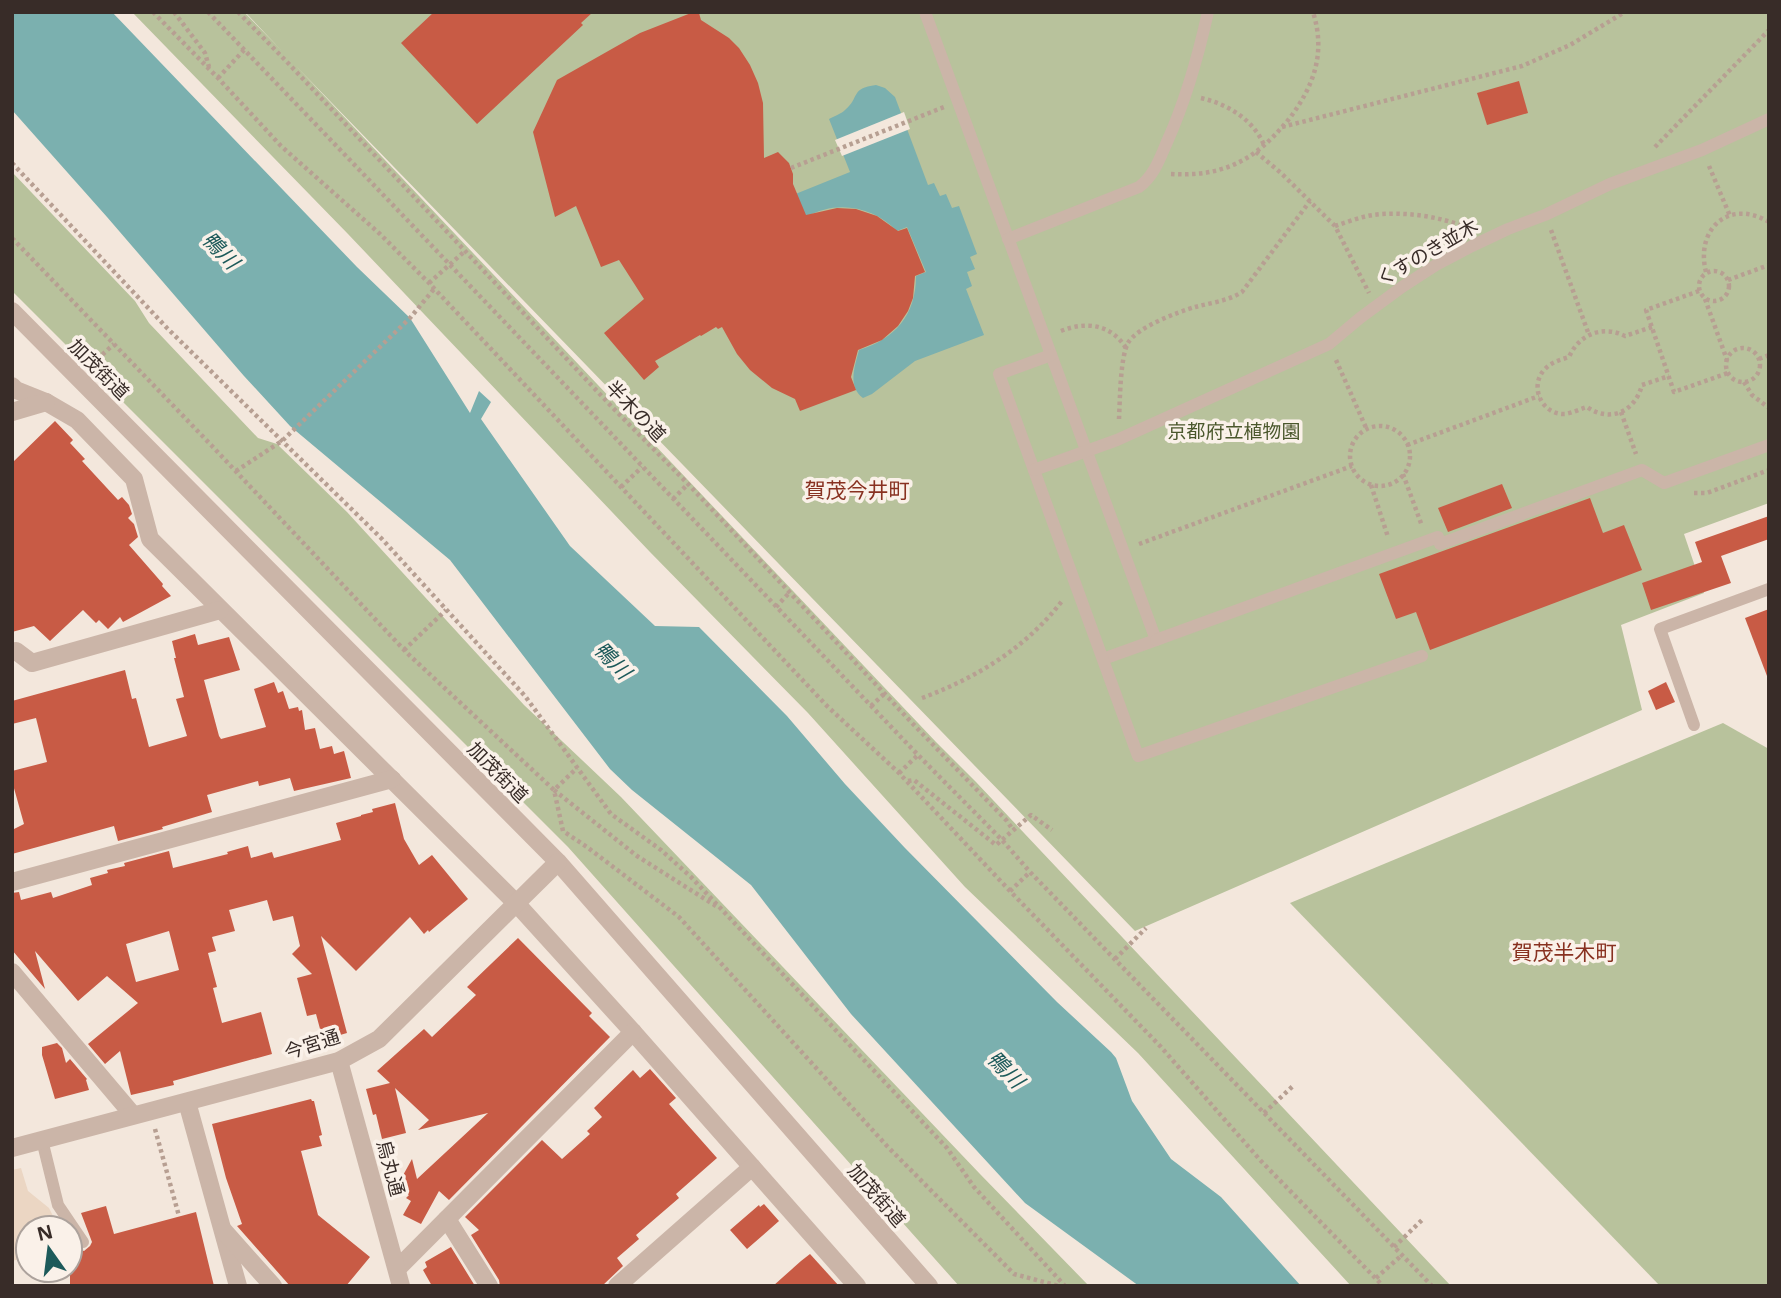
<svg xmlns="http://www.w3.org/2000/svg" width="1781" height="1298" viewBox="0 0 1781 1298" font-family="'Open Sans','Noto Sans JP',sans-serif">
  <rect width="100%" height="100%" fill="#f3e7dc"/>
  <g fill="#b8c29c">
    <path d="M132,12H244L282,51L245,12H1769V503L1684,534L1704,593L1621,625L1642,710L1135,931L296,66L936,742L976,782L1451,1286H1351L1138,1053L965,887L808,713L650,552L348,234Z"/>
    <path d="M12,172L135,301L149,323L258,438L277,444L347,512L524,705L621,797L980,1174L1089,1286H959L568,847L12,291Z"/>
    <path d="M1723,723L1769,749V1286H1660L1290,903Z"/>
  </g>
  <path fill="#ebd6c3" d="M21,1168L28,1191L49,1208L59,1228H28V1257L12,1261V1170Z"/>
  <g fill="#7bb0af">
    <path d="M12,12H112L357,267L410,318L470,413L479,391L491,402L481,419L570,546L655,626L699,627L787,716L845,784L905,848L1057,1002L1111,1052L1116,1058L1132,1101L1171,1159L1221,1197L1301,1286H1139L1025,1203L851,1014L751,885L632,790L610,769L450,560L290,426L244,376L107,217L12,110Z"/>
    <path d="M876,85L885,88L895,97L928,185L934,183L940,196L946,194L952,208L959,206L977,254L970,257L975,269L967,272L972,286L966,289L984,335L915,361L872,394L863,398C847,386 855,366 859,350C895,339 916,315 916,276L926,272L907,227L897,231C872,206 837,200 806,217L788,197L850,172L829,119C834,116 841,114 845,110C860,98 850,88 876,85Z"/>
  </g>
  <path fill="#f3e7dc" d="M904,112L910,129L842,156L835,140Z"/>
  <g fill="#c85b45" fill-rule="evenodd">
    <path d="M434,12H593L581,23L583,25L477,124L401,43Z"/>
    <path d="M691,13H699L701,20L729,38L739,48L750,65L758,83L763,103L764,158L778,152L789,163L793,174V184L806,215L837,208L856,209L877,216L898,231L907,228L925,272L915,276L913,298L908,311L898,326L882,340L858,350L851,377L856,390L800,411L795,399L772,388L750,370L737,354L722,327L718,329L716,327L701,336L700,335L655,361L659,367L644,380L604,333L644,299L619,260L601,267L576,206L555,217L533,132L557,80L640,33Z"/>
    <path d="M1519,81L1528,113L1487,125L1477,93Z"/>
    <path d="M55,421L73,440L70,443L85,459L82,461L118,500L122,497L129,505L132,514L128,518L134,524L138,537L129,545L163,584L162,586L171,596L123,622L120,617L108,629L99,620L96,623L83,610L50,641L34,626L12,632V463Z"/>
    <path d="M1502,484L1512,508L1448,532L1438,508Z"/>
    <path d="M1590,498L1603,533L1624,525L1642,570L1430,650L1416,612L1396,619L1379,574Z"/>
    <path d="M1769,516V539L1721,556L1731,583L1651,610L1642,583L1702,562L1695,542Z"/>
    <path d="M1769,609V676H1767L1745,618Z"/>
    <path d="M195,634L198,645L229,637L240,670L204,680L219,736L221,739L266,727L254,689L274,682L278,693L283,691L289,709L298,707L299,711L302,710L305,730L315,728L320,749L332,746L334,754L344,751L351,778L294,791L290,778L259,786L258,781L207,795L212,812L162,827L163,829L118,841L114,826L12,854V830L24,824L12,781V771L47,762L36,718L12,724V701L125,670L132,699L136,698L149,747L187,736L176,699L184,697L174,658H176L172,641Z"/>
    <path d="M1666,682L1675,702L1656,710L1648,691Z"/>
    <path d="M395,803L404,839L419,865L432,855L468,899L429,932L428,930L424,934L410,917L356,971L321,936L347,1033L323,1040L316,1014L307,1016L297,978L312,974L292,954L300,946L293,916L273,921L267,900L229,910L235,931L212,937L216,951L208,953L217,987L213,988L222,1023L261,1012L272,1054L173,1081L174,1085L131,1095L120,1051L105,1064L88,1044L138,1003L107,976L78,1001L35,951L45,989L12,950V893L19,892L21,900L51,892L53,898L92,885L90,878L108,873L107,870L125,866L124,863L169,851L173,868L228,854L227,852L248,846L251,858L272,852L274,858L341,840L336,823L361,816V815L373,812L372,809ZM169,931L179,970L136,982L126,944Z"/>
    <path d="M518,938L592,1013L589,1016L610,1037L449,1200L439,1191L421,1224L403,1215L411,1201L406,1198L409,1195L396,1188L412,1159L417,1179L488,1113L418,1130L429,1120L395,1088L406,1133L382,1139L376,1114L373,1115L366,1089L390,1083L377,1071L424,1029L432,1037L476,995L467,987Z"/>
    <path d="M57,1043L62,1048L66,1063L70,1059L87,1079L86,1080L89,1090L55,1099L42,1055V1047Z"/>
    <path d="M650,1069L676,1098L669,1104L717,1158L676,1194L679,1198L636,1235L639,1239L617,1258L623,1266L602,1286H500L499,1280L471,1235L479,1230L465,1217L542,1140L562,1159L590,1134L587,1131L602,1117L594,1108L633,1070L640,1078Z"/>
    <path d="M311,1099L312,1101H314L322,1135L319,1136L322,1146L301,1151L318,1215L370,1257L346,1286H290L237,1226L242,1224L226,1178L212,1124Z"/>
    <path d="M764,1204L779,1221L747,1249L730,1230L759,1205L760,1207Z"/>
    <path d="M106,1206L114,1234L196,1212L214,1286H70V1245L74,1244L79,1249L84,1251L90,1246L92,1242L81,1213Z"/>
    <path d="M451,1247L475,1286H432L423,1270L427,1267L425,1262Z"/>
    <path d="M810,1254L839,1286H773L801,1261Z"/>
  </g>
  <g fill="none" stroke-linecap="round" stroke-linejoin="round">
    <g stroke="#b79f92" stroke-width="4.5" stroke-dasharray="3.5 3.5" stroke-linecap="butt">
      <path d="M153,12L218,78L281,146L380,234L429,283L827,706L899,773L1010,891L1161,1047L1261,1161L1383,1286"/>
      <path d="M174,12L205,53L209,67"/>
      <path d="M208,12L348,158L918,755L1002,840L1030,872L1432,1286"/>
      <path d="M238,12L288,63L612,407L688,484L913,724L1007,821L1013,830"/>
      <path d="M218,78L244,50"/>
      <path d="M1201,98C1227,104 1253,119 1264,145"/>
      <path d="M1282,127L1522,66L1570,45L1625,12"/>
      <path d="M1655,147L1769,30"/>
      <path d="M1256,152L1281,173L1335,226L1369,293"/>
      <path d="M12,163L167,328L382,539L525,696L611,814L661,850L691,877L947,1148L974,1187L1065,1286"/>
      <path d="M1709,166L1730,216"/>
      <path d="M791,168L944,107"/>
      <path d="M1171,174C1190,175 1207,174 1225,168C1252,159 1271,141 1289,119C1314,86 1326,53 1313,12"/>
      <path d="M1335,226C1347,222 1360,217 1373,215C1401,211 1441,216 1467,228"/>
      <path d="M1551,230L1589,335"/>
      <path d="M12,238L212,446L407,653L554,790L577,768"/>
      <circle cx="1714" cy="286" r="15"/>
      <path d="M1706,272C1695,229 1729,198 1769,222"/>
      <path d="M1728,280L1769,265"/>
      <path d="M429,283L465,251"/>
      <path d="M1699,291L1646,310L1674,392L1728,373"/>
      <path d="M1705,299L1727,360"/>
      <path d="M1652,327L1625,336C1603,325 1579,334 1569,357C1560,360 1551,362 1544,370C1529,387 1542,415 1565,414C1572,413 1580,409 1587,407C1610,423 1635,412 1642,385L1669,376"/>
      <path d="M1061,331C1086,321 1111,324 1126,348"/>
      <circle cx="1743" cy="365" r="17"/>
      <path d="M1759,359L1769,355"/>
      <path d="M1336,360L1367,430"/>
      <path d="M92,364L114,344"/>
      <path d="M1744,382L1752,395L1769,408"/>
      <path d="M1621,412L1636,454"/>
      <path d="M1119,419C1120,401 1120,358 1128,343C1137,327 1178,312 1195,307C1210,303 1228,301 1242,292L1310,201"/>
      <circle cx="1380" cy="456" r="30"/>
      <path d="M1407,445L1539,396"/>
      <path d="M236,471L282,441L410,318L434,289"/>
      <path d="M1403,474L1422,526"/>
      <path d="M1371,485L1388,537"/>
      <path d="M621,487L642,467"/>
      <path d="M1694,493H1707L1769,470"/>
      <path d="M673,499L688,484"/>
      <path d="M1139,544L1352,466"/>
      <path d="M776,607L789,593"/>
      <path d="M404,650L446,610"/>
      <path d="M922,698C976,678 1026,648 1062,601"/>
      <path d="M871,706L884,694"/>
      <path d="M899,773L918,755"/>
      <path d="M908,781L914,780L996,845L1031,815L1052,830"/>
      <path d="M1010,891L1030,872"/>
      <path d="M716,906L637,856L554,790L563,831L587,847L679,917L887,1146L1014,1274L1059,1286"/>
      <path d="M1115,959L1146,928"/>
      <path d="M1264,1113L1294,1085"/>
      <path d="M155,1129L179,1216"/>
      <path d="M1394,1247L1422,1220"/>
      <path d="M1376,1278L1402,1255"/>
    </g>
    <g stroke="#cbb5a8" stroke-width="12">
      <path d="M925,12L1156,640L1103,659"/>
      <path d="M1008,239L1139,187C1154,176 1160,158 1167,142C1186,100 1198,57 1208,12"/>
      <path d="M1051,355L999,374L1138,756L1422,656"/>
      <path d="M1034,470L1117,440L1329,344L1360,318L1402,287L1436,265L1472,246L1508,229L1545,215L1610,184L1702,150L1769,119"/>
      <path d="M1156,640L1438,537L1440,544L1642,470L1664,483L1769,445"/>
      <path d="M1694,725L1660,629L1769,589"/>
      <path d="M42,1140L58,1205L83,1242"/>
    </g>
    <g stroke="#cbb5a8" stroke-width="18">
      <path d="M12,386L16,390L46,402L77,420L134,479L150,539L516,903L633,1032L857,1286"/>
      <path d="M12,412L46,402"/>
      <path d="M12,652L16,651L32,663L220,610"/>
      <path d="M12,882L392,779"/>
      <path d="M12,972L133,1115"/>
      <path d="M187,1102L238,1286"/>
      <path d="M447,1219L489,1286"/>
      <path d="M224,1231L273,1286"/>
      <path d="M397,1269L633,1032"/>
      <path d="M617,1286L752,1167"/>
    </g>
    <g stroke="#cbb5a8" stroke-width="18">
      <path d="M12,311L558,862L929,1286"/>
      <path d="M339,1061L401,1286"/>
      <path d="M12,1148L339,1061L379,1039L558,862"/>
    </g>
  </g>
  <g text-anchor="middle" dominant-baseline="central" stroke-width="7" stroke-linejoin="round" paint-order="stroke">
    <g font-size="19" fill="#382c28" stroke="#faf1e9">
      <text transform="translate(1427 252) rotate(-30)">くすのき並木</text>
      <text transform="translate(99 369) rotate(45)">加茂街道</text>
      <text transform="translate(636 411) rotate(46)">半木の道</text>
      <text transform="translate(498 772) rotate(45)">加茂街道</text>
      <text transform="translate(312 1044) rotate(-18)">今宮通</text>
      <text transform="translate(391 1168) rotate(75)">烏丸通</text>
      <text transform="translate(877 1195) rotate(49)">加茂街道</text>
    </g>
    <g font-size="19" fill="#4a572c" stroke="#faf1e9">
      <text x="1234" y="431">京都府立植物園</text>
    </g>
    <g font-size="21" font-style="italic" fill="#1d5a5a" stroke="#faf1e9">
      <text transform="translate(221 250) rotate(46)">鴨川</text>
      <text transform="translate(613 660) rotate(46)">鴨川</text>
      <text transform="translate(1006 1069) rotate(46)">鴨川</text>
    </g>
    <g font-size="21" fill="#883120" stroke="#faf1e9">
      <text x="857" y="490">賀茂今井町</text>
      <text x="1564" y="952">賀茂半木町</text>
    </g>
  </g>
  <rect width="1781" height="1298" fill="none" stroke="#382c28" stroke-width="28"/>
  <g transform="translate(49 1249) rotate(346)"><circle r="33" fill="#faf1e9" stroke="#aca29c" stroke-width="2"/>
  <path d="M0-5L12 26L0 18L-12 26Z" fill="#1d5a5a"/>
  <text y="-10" font-size="19" font-weight="bold" text-anchor="middle" fill="#382c28">N</text>
  </g>
</svg>
